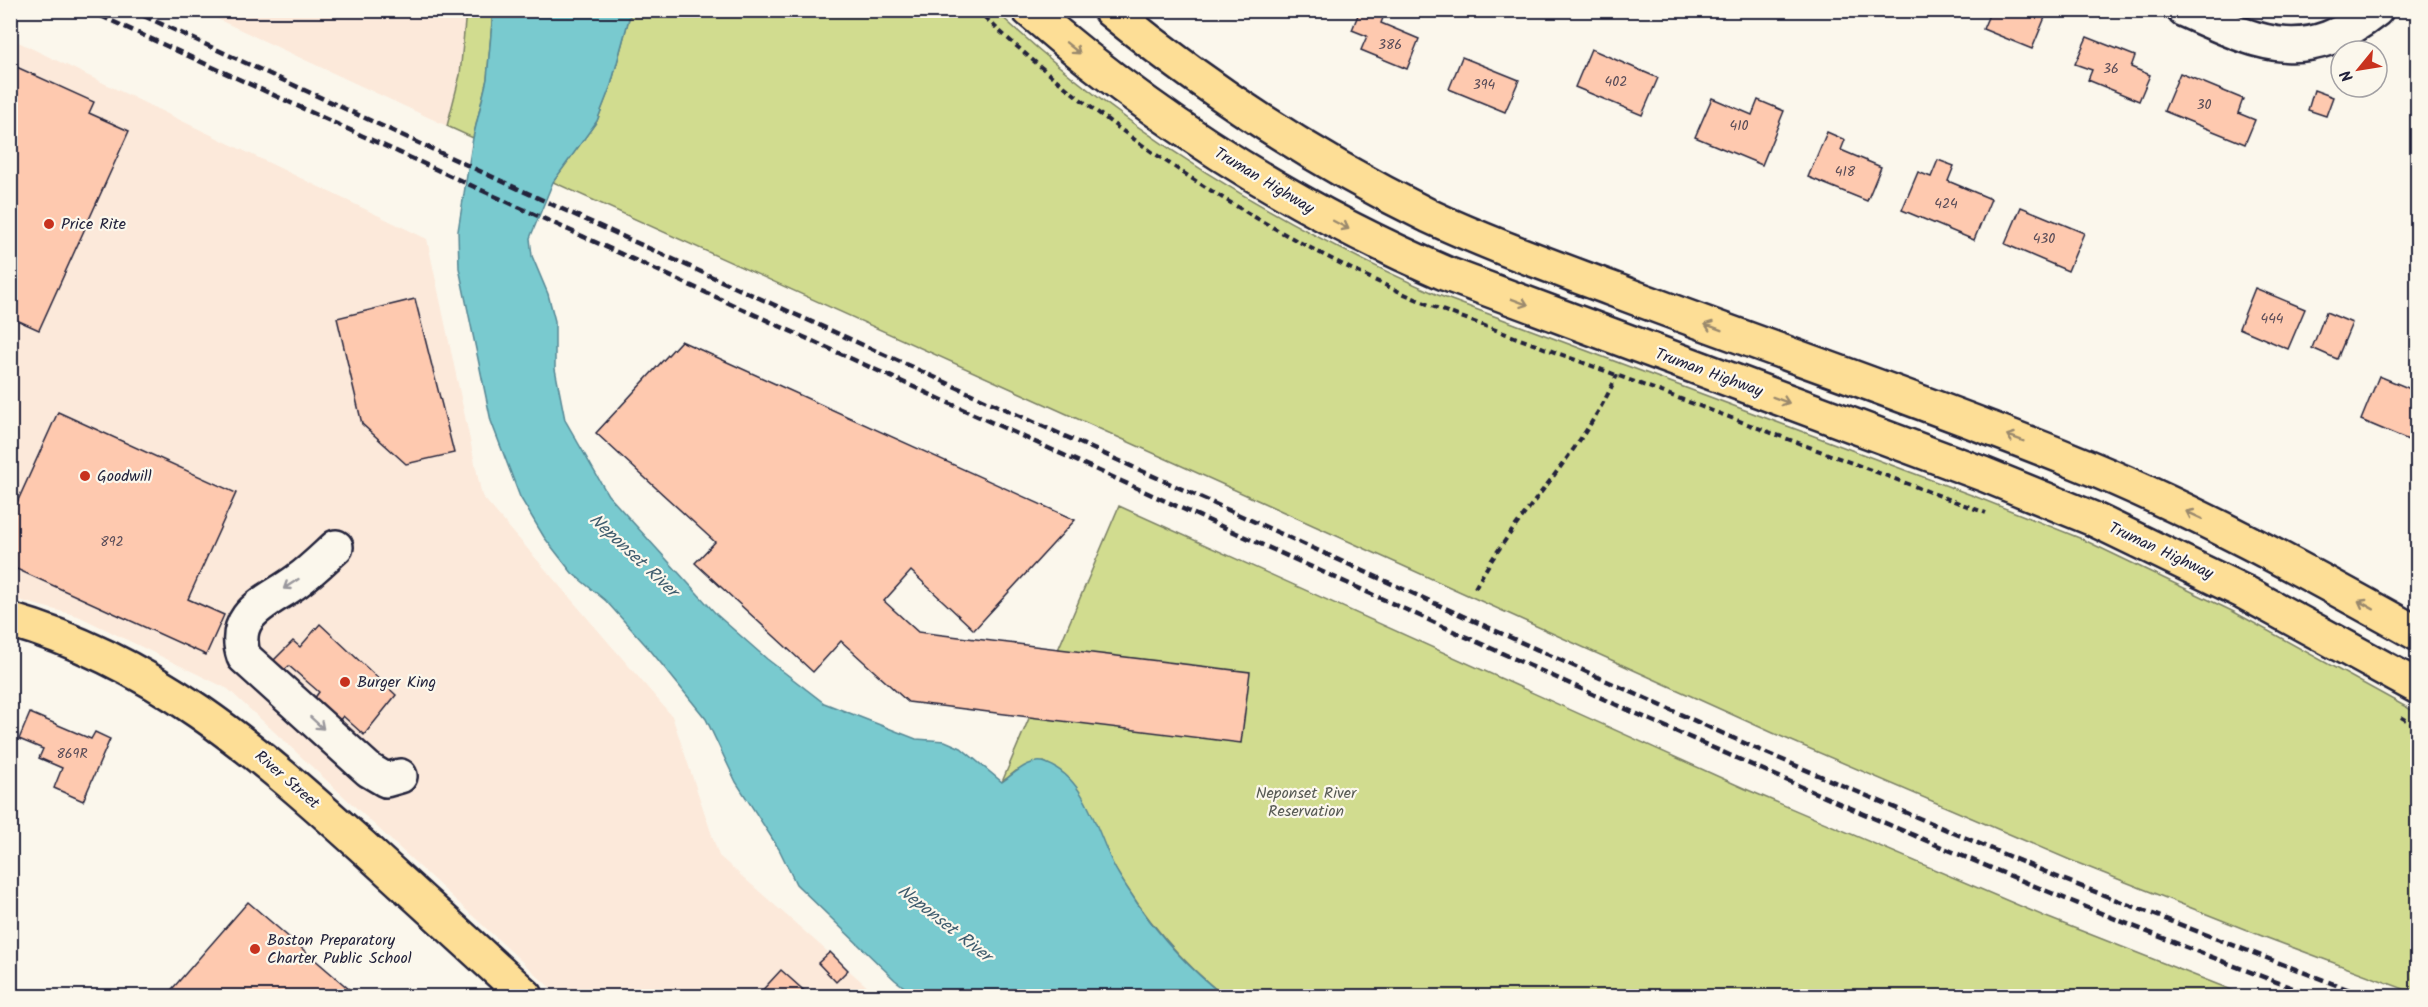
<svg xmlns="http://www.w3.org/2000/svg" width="2428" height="1007" viewBox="0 0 2428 1007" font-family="Kalam,sans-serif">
  <rect width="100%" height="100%" fill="#fbf7ec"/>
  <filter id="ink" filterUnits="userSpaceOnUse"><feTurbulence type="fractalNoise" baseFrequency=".0167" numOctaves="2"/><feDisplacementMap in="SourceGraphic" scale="12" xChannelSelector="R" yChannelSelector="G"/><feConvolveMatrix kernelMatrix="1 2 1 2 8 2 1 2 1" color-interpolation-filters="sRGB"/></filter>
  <g filter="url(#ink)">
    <g fill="#fce9da">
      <path d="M200,11H466L460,75L447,126Z"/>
      <path d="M10,38L427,239L482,496L672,716L719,856L878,996H559L228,689L78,616L11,598Z"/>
    </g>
    <g fill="#d1dc8f" stroke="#7a7f65" stroke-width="1.5">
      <path d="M466,11H493L487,79L473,138L447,126L460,75Z"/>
      <path d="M631,11H996C1125,132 1277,224 1438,295L1974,496L2082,539L2234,612L2417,713V994L2262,936L2070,860L1773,733L553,182L597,121L611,85Z"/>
      <path d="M1119,506L1748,790L2046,917L2247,996H1224C1180,961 1143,916 1114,867C1092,828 1087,786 1044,762L1016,771L1002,782Z"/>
    </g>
    <path fill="#79cacf" stroke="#568794" stroke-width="1.5" d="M493,11H631L611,85L597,121L553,182L530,238L532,256L548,294L555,321V369L565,420L608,495L717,615L767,659L824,703L916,739L945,741L961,748L1002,782C1014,774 1030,757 1046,763C1086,778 1096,830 1113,864C1119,877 1129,890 1137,903C1161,938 1191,970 1224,996H916L895,980L796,884L779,849L736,782L706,719L651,651L606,601L572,573L544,537L520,497L491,421L459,268L458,231L473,138L487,79Z"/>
    <g fill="#fec9af" stroke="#22223b" stroke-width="1.5">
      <path d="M1360,10H1386L1381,23L1419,39L1407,69L1361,50L1367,36L1352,30Z"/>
      <path d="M1991,10H2048L2032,49L1983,29Z"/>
      <path d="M2087,37L2135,56L2131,67L2150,75L2139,101L2088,80L2092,70L2075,64Z"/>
      <path d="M1591,49L1658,78L1642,115L1575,87Z"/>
      <path d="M1462,57L1519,80L1505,112L1449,89Z"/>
      <path d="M10,64L94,102L89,113L129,131L39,330L10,317Z"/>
      <path d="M2180,73L2243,99L2238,113L2255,120L2245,144L2164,111Z"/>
      <path d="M2314,90L2333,97L2326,116L2308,110Z"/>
      <path d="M1712,98L1752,115L1758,100L1784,111L1762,165L1695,137Z"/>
      <path d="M1827,132L1845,140L1841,150L1881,167L1867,201L1808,177Z"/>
      <path d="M1938,160L1954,166L1948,181L1991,199L1974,240L1902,210L1918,172L1931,177Z"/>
      <path d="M2021,207L2084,233L2068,271L2005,244Z"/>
      <path d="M2255,288L2305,309L2288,349L2239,328Z"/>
      <path d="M415,299L454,453L406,464L362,424L337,318Z"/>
      <path d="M2326,312L2352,323L2337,359L2312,348Z"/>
      <path d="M681,341L1075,520L974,630L911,571L884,601L918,632L1250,672L1241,743L908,702L841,641L813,672L695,563L715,542L596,433Z"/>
      <path d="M2379,376L2418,392V444L2361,420Z"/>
      <path d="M58,412L236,493L188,599L224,615L206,655L10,566V518Z"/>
      <path d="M320,624L396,695L364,735L343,716L339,721L314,699L319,692L289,666L283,671L273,661L293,641L300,647Z"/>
      <path d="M30,713L91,739L95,732L110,739L83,801L54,788L62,768L39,758L43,749L19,739Z"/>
      <path d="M248,902L357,996H166Z"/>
      <path d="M830,952L848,970L836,982L818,963Z"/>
      <path d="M781,970L810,996H757Z"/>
    </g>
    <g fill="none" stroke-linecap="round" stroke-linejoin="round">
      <g stroke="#22223b" stroke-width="38">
        <g id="minor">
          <path d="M2184,10C2259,43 2303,68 2376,10"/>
          <path d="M336,547C323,559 311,571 297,581C269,602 229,613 244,657L369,770L386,780L400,776"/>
        </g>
      </g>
      <g stroke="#22223b" stroke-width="38">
        <g id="major">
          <path d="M1029,10C1155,120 1293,208 1447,274L1983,474L2091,518L2244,592L2418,687"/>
          <path d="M1110,10C1209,91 1315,160 1429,216C1489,244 1551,266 1612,289C1765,347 1920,399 2071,460C2191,508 2305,571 2418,634"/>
          <path d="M10,620C153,661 255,749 362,846C417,896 471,946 526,996"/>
        </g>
      </g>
      <g stroke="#22223b" stroke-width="4" stroke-dasharray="6 4.5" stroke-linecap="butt">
        <path d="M977,10C1110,136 1266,235 1434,307L1986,513"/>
        <path d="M1475,588C1516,513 1582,454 1617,375"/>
        <path d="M2401,717L2418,727"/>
      </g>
      <use href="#minor" stroke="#fbf7ec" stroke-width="33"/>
      <use href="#major" stroke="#fdde96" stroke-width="33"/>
      <g stroke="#22223b" stroke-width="4.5" stroke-dasharray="9 4.5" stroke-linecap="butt">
        <path d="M88,10C500,199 912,387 1325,573C1652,721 1978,871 2314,996"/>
        <path d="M131,10L562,209L1764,752L2062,879L2365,996"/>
      </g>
    </g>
    <defs><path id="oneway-shaft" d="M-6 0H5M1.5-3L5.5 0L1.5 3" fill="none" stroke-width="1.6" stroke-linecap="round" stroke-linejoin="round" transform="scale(1.5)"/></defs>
    <g stroke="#9a896d">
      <use href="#oneway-shaft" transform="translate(1073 48) rotate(39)"/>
      <use href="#oneway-shaft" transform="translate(1341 225) rotate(28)"/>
      <use href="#oneway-shaft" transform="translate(1520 302) rotate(21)"/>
      <use href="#oneway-shaft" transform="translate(1713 327) rotate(-159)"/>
      <use href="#oneway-shaft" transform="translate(1781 400) rotate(20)"/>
      <use href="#oneway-shaft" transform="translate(2015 438) rotate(-159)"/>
      <use href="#oneway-shaft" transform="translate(2194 515) rotate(-155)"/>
      <use href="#oneway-shaft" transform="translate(2366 605) rotate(-151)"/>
    </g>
    <g stroke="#99979c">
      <use href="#oneway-shaft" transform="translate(291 584) rotate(147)"/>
      <use href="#oneway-shaft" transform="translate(317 723) rotate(42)"/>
    </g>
  </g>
  <g fill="#c8321e" stroke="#fbf7ec" stroke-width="2">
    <circle cx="49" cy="224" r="6"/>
    <circle cx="85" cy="476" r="6"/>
    <circle cx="345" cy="682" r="6"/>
    <circle cx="255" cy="949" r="6"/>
  </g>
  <g text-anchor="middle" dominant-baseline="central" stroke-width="4.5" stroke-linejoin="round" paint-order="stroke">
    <g font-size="14" fill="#594c58">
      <text x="1390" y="45">386</text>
      <text x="2111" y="69">36</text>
      <text x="1616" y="82">402</text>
      <text x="1484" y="85">394</text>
      <text x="2204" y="105">30</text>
      <text x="1739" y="126">410</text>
      <text x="1845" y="172">418</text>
      <text x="1946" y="204">424</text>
      <text x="2044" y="239">430</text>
      <text x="2272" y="319">444</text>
      <text x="112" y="542">892</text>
      <text x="72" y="754">869R</text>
    </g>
    <g font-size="16" fill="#22223b" stroke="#fbf7ec">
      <text transform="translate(1264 181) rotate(31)">Truman Highway</text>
      <text transform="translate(1709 373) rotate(20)">Truman Highway</text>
      <text transform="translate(2161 551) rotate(25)">Truman Highway</text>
      <text transform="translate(287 780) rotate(41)">River Street</text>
    </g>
    <g font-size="16" fill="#22223b" stroke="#fbf7ec" text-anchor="start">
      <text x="61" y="224">Price Rite</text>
      <text x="97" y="476">Goodwill</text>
      <text x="357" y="682">Burger King</text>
      <text x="267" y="940">Boston Preparatory<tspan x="267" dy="18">Charter Public School</tspan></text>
    </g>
    <g font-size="16" fill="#575a54" stroke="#fbf7ec">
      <text x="1306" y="793">Neponset River<tspan x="1306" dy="18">Reservation</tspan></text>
    </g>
    <g font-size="18" font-style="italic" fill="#405d6f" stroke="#fbf7ec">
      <text transform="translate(633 556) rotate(43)">Neponset River</text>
      <text transform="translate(944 924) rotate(38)">Neponset River</text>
    </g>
  </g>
  <rect width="2428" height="1007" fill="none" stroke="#fbf7ec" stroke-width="36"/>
  <rect x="18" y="18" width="2392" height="971" fill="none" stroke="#22223b" stroke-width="2" filter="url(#ink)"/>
  <g transform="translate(2359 69) rotate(240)"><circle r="28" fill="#fbf7ec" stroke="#a4a2a5" stroke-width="1.5"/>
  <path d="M0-4.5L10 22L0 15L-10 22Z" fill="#c8321e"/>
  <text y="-9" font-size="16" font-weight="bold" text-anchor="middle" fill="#22223b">N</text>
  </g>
</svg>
